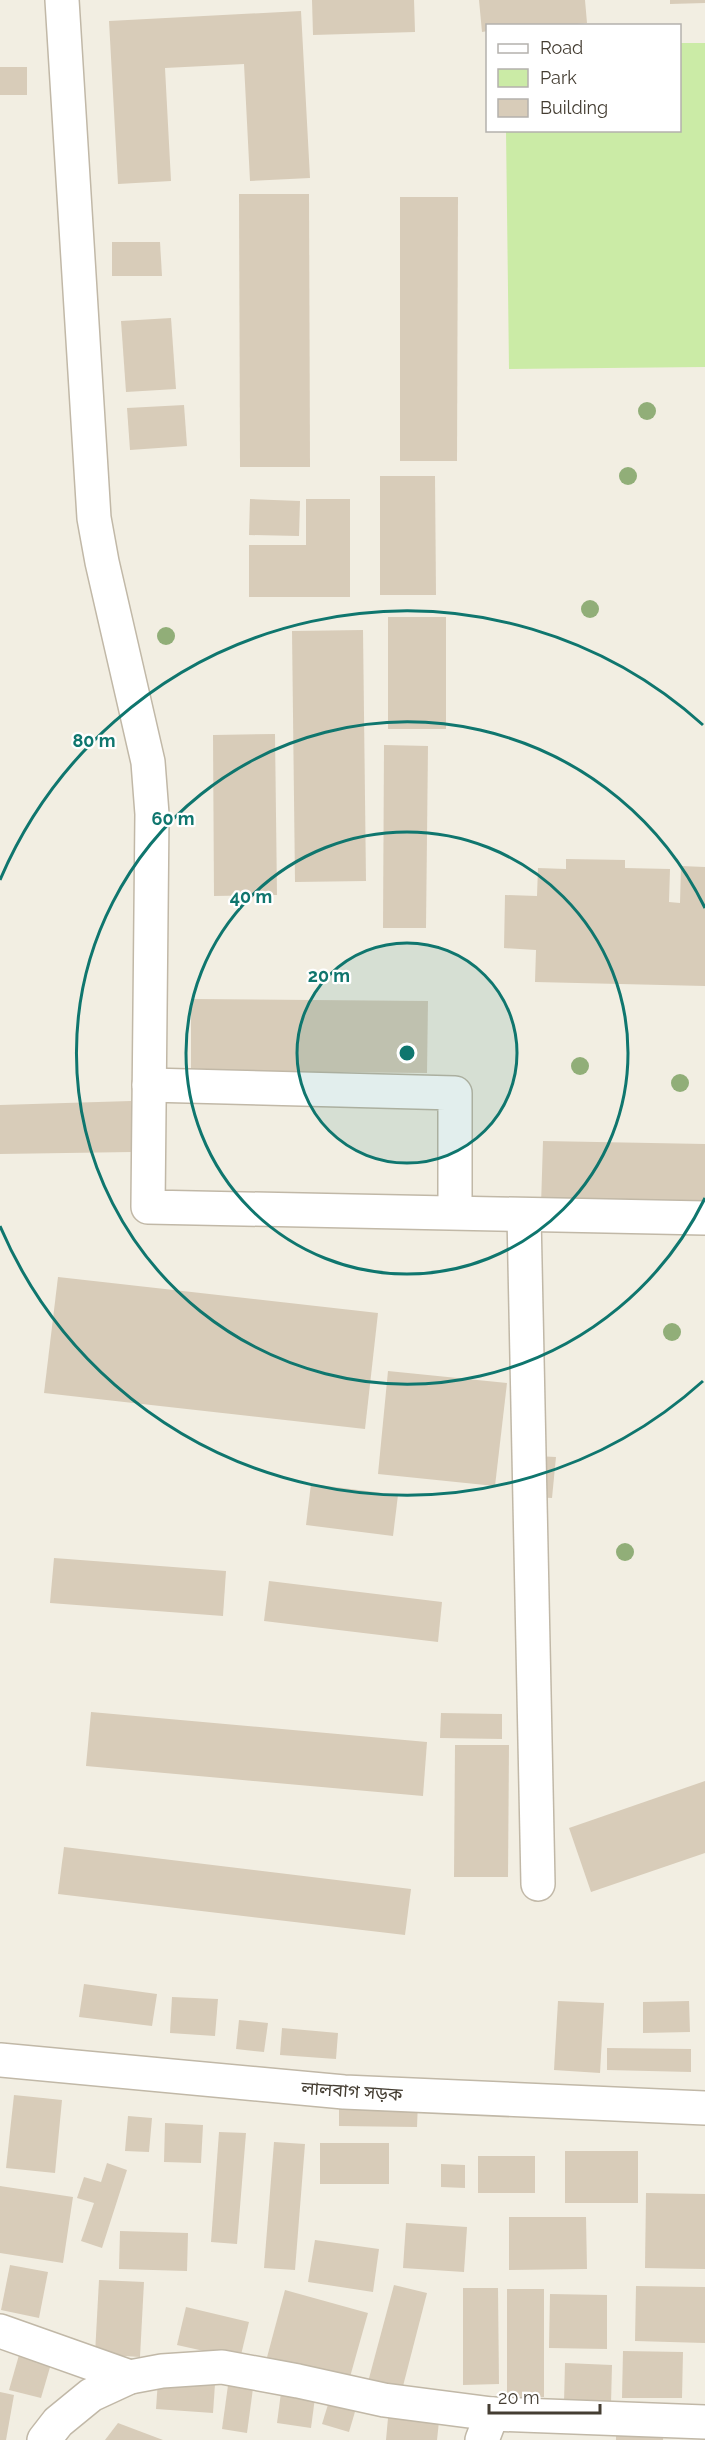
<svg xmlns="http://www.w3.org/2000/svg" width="705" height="2440" viewBox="0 0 705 2440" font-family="Raleway,'Noto Sans Bengali',sans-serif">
  <rect width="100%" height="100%" fill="#f2eee2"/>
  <path fill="#cbeba6" d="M680,43H705V367L509,369L506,131L680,130Z"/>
  <g fill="#d8ccb9">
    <path d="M312,0H414L415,32L313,35Z"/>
    <path d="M479,0H585L587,23L556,26H488V31L482,32Z"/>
    <path d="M670,0H705V3L670,4Z"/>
    <path d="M301,11L310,178L250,181L244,64L165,68L171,181L118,184L109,21Z"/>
    <rect x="0" y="67" width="27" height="28"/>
    <path d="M239,194H309L310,467H240Z"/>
    <path d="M400,197H458L457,461H400Z"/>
    <path d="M112,242H160L162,276H112Z"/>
    <path d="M171,318L176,389L126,392L121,321Z"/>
    <path d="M184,405L187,446L130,450L127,408Z"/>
    <path d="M380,476H435L436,595H380Z"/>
    <path d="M250,499L300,501L299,536L249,535Z"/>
    <path d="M306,499H350V597H249V545H306Z"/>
    <rect x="388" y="617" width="58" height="112"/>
    <path d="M363,630L366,881L295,882L292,631Z"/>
    <path d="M275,734L277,895L214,896L213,735Z"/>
    <path d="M384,745L428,746L426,928H383Z"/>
    <path d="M566,859L625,860V868L670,869L669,902L680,903L681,866L705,867V986L535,982L536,950L504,948L505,895L537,896L538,868L566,869Z"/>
    <path d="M191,999L428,1001L427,1073L191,1071Z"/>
    <path d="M131,1101L132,1152L0,1154V1105Z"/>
    <path d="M543,1141L705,1144V1209L541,1205Z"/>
    <path d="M58,1277L378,1313L365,1429L44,1393Z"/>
    <path d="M388,1371L507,1383L495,1486L378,1474Z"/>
    <path d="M535,1456L556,1457L552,1498L532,1497Z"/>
    <path d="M311,1484L398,1495L393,1536L306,1525Z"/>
    <path d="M54,1558L226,1571L223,1616L50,1603Z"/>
    <path d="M269,1581L442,1602L438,1642L264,1621Z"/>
    <path d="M91,1712L427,1742L423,1796L86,1766Z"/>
    <path d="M441,1713L502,1714V1739L440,1738Z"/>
    <path d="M455,1745H509L508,1877H454Z"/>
    <path d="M705,1781V1853L591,1892L569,1828Z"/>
    <path d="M64,1847L411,1889L405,1935L58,1894Z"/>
    <path d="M84,1984L157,1994L152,2026L79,2017Z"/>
    <path d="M172,1997L218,1999L215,2036L170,2033Z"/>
    <path d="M558,2001L604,2003L600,2073L554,2070Z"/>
    <path d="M689,2001L690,2032L643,2033V2002Z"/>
    <path d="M239,2020L268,2023L264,2052L236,2049Z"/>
    <path d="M282,2028L338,2033L336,2059L280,2055Z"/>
    <path d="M607,2048L691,2049V2072L607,2070Z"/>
    <path d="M14,2095L62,2100L55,2173L6,2168Z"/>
    <path d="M339,2100L418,2102L417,2127L339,2126Z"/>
    <path d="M128,2116L152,2118L149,2152L125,2151Z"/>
    <path d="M165,2123L203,2125L201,2163L164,2162Z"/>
    <path d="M219,2132L246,2133L237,2244L211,2242Z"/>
    <path d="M274,2142L305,2144L295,2270L264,2268Z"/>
    <rect x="320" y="2143" width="69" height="41"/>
    <rect x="565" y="2151" width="73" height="52"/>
    <rect x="478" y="2156" width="57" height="37"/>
    <path d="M107,2163L127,2170L102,2248L81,2241L94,2203L77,2198L84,2177L101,2182Z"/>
    <path d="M441,2164L465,2165V2188L441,2187Z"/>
    <path d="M0,2186L73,2197L63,2263L0,2253Z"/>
    <path d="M646,2193L705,2194V2269L645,2268Z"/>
    <path d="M509,2217H586L587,2269L509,2270Z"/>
    <path d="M406,2223L467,2227L464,2272L403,2268Z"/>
    <path d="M120,2231L188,2233L187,2271L119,2269Z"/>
    <path d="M315,2240L379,2249L373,2292L308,2282Z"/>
    <path d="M10,2265L48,2272L39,2318L1,2310Z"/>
    <path d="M99,2280L144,2282L140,2357L95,2354Z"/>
    <path d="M394,2285L427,2293L402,2390L368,2382Z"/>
    <path d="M636,2286L705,2287V2343L635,2341Z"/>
    <path d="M463,2288H498L499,2384L463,2385Z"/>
    <rect x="507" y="2289" width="37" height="108"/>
    <path d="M285,2290L368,2313L348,2384L266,2361Z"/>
    <path d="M550,2294L607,2295V2349L549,2348Z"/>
    <path d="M186,2307L249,2322L240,2359L177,2345Z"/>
    <path d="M21,2348L53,2357L41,2398L9,2390Z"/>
    <path d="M623,2351L683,2352L682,2398H622Z"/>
    <path d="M565,2363L612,2365L611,2404L564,2403Z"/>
    <path d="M229,2378L254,2381L247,2433L222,2429Z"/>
    <path d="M158,2380L215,2384L213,2413L156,2409Z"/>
    <path d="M282,2385L316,2390L311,2428L277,2423Z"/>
    <path d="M0,2392L14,2395L6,2440H0Z"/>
    <path d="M330,2398L357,2405L349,2432L322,2424Z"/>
    <path d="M389,2407L440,2412L437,2440H386Z"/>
    <path d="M118,2423L163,2440H105Z"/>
    <path d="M616,2427L664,2428L663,2440H616Z"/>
  </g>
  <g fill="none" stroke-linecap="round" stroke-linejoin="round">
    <g stroke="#c1b8a7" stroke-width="36">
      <g id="minor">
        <path d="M62,0L94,518L102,562L148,762L152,814L148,1207L705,1218"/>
        <path d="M149,1085L455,1093V1211"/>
        <path d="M524,1215L538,1884"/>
        <path d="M0,2060L344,2092L705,2108"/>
        <path d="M0,2331L130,2377"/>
        <path d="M44,2440L58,2422L91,2395L130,2377L162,2371L222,2367L298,2381L384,2400L492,2414L705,2422"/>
        <path d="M482,2440L492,2414"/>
      </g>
    </g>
    <use href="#minor" stroke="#fff" stroke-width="33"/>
  </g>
  <g fill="#91ae78">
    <circle cx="647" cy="411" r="9"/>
    <circle cx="628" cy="476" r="9"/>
    <circle cx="590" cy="609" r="9"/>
    <circle cx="166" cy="636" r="9"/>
    <circle cx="580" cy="1066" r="9"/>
    <circle cx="680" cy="1083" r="9"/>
    <circle cx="672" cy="1332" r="9"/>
    <circle cx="625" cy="1552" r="9"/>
  </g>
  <circle cx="407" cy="1053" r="110" fill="#0f766e" fill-opacity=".12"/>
  <g fill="none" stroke="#0f766e" stroke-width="3">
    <circle cx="407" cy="1053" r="110"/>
    <circle cx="407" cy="1053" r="221"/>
    <path d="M705 1198A331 331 0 1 1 705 908"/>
    <path d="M703 1381A442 442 0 0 1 0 1226M0 880A442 442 0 0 1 703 725"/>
  </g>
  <g text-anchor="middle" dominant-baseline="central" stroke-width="4.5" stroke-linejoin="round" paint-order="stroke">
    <g font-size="18" fill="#443d32" stroke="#fff">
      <text transform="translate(352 2091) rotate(4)">লালবাগ সড়ক</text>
    </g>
  </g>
  <circle cx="407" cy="1053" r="9" fill="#0f766e" stroke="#fff" stroke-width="3"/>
  <g font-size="18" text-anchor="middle" font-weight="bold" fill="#0f766e" stroke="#fff" stroke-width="4.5" stroke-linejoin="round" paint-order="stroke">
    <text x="94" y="747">80 m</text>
    <text x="173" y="825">60 m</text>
    <text x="251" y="903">40 m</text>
    <text x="329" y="982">20 m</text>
  </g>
  <rect x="486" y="24" width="195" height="108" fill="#ffffff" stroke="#b4b1ad" stroke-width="1.5"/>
  <rect x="498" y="44" width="30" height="9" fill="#ffffff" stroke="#b4b1ad" stroke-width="1.5"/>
  <text x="540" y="54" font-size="18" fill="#443d32">Road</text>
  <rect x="498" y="69" width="30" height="18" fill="#cbeba6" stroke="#b4b1ad" stroke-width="1.5"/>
  <text x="540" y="84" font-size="18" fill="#443d32">Park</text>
  <rect x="498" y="99" width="30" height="18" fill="#d8ccb9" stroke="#b4b1ad" stroke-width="1.5"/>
  <text x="540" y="114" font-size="18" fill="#443d32">Building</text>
  <path d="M489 2404v9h111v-9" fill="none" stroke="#443d32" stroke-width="3"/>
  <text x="498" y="2404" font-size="18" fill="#443d32" stroke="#ffffff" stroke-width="4.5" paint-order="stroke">20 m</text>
</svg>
